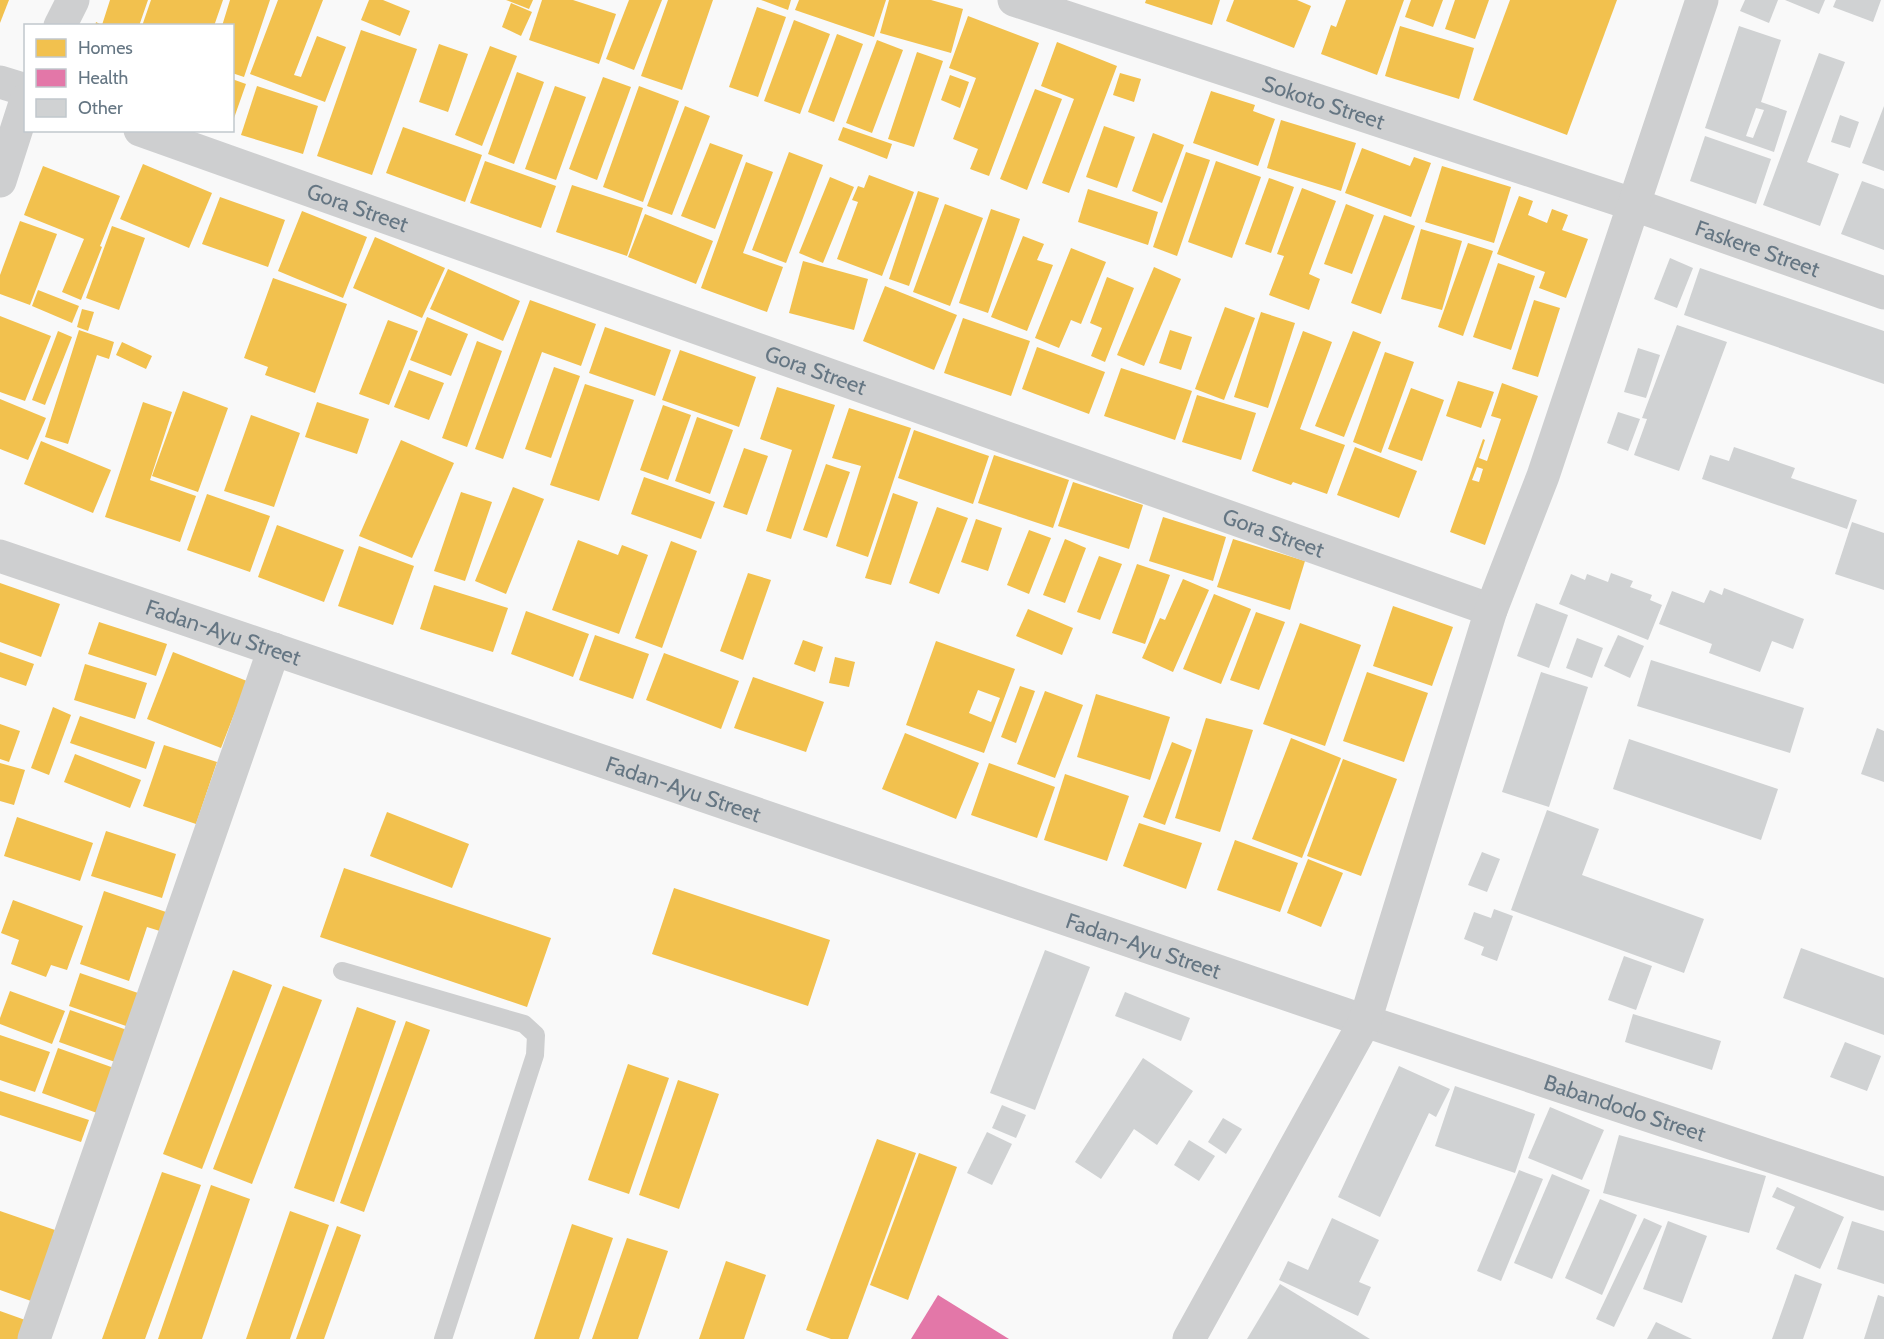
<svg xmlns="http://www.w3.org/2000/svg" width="1884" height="1339" viewBox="0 0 1884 1339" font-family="Cabin,sans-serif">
  <rect width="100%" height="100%" fill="#f9f9f9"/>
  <g fill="#f2c14e" fill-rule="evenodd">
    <path d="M0,0H9L0,23Z"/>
    <path d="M110,0H148L139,26H95L96,22L102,25Z"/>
    <path d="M151,0H223L214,26H142Z"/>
    <path d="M230,0H270L244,77L232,73V26H222Z"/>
    <path d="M278,0H323L294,75L301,77L317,36L346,47L325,102L250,74Z"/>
    <path d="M369,0H383L410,11L400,36L361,20Z"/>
    <path d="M506,0H533L529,9Z"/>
    <path d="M542,0H573L616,14L599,64L529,40Z"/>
    <path d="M629,0H662L634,70L606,59Z"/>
    <path d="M668,0H713L682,90L641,76Z"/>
    <path d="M761,0H791L788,10Z"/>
    <path d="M799,0H886L874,37L795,10Z"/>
    <path d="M889,0H931L963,9L951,53L880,33Z"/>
    <path d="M1146,0H1220L1212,25L1145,3Z"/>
    <path d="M1234,0H1297L1311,6L1294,48L1226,21Z"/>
    <path d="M1346,0H1404L1377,75L1321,54L1331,25L1336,27Z"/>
    <path d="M1411,0H1443L1433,27L1405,17Z"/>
    <path d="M1455,0H1489L1475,39L1445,29Z"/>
    <path d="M1510,0H1617L1567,135L1473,100Z"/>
    <path d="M511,3L532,12L521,36L502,27Z"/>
    <path d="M757,7L786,17L758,97L729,87Z"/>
    <path d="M968,16L1039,43L989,176L970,169L978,149L953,139L976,78L949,68Z"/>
    <path d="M794,20L830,34L800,114L764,101Z"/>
    <path d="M1400,26L1474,48L1459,99L1385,76Z"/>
    <path d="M361,30L417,49L372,175L317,156Z"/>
    <path d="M837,34L863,44L834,122L808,112Z"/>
    <path d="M877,40L903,50L872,133L846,123Z"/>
    <path d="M1057,42L1117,66L1069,193L1042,183L1074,99L1041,86Z"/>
    <path d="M439,44L468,54L448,112L419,102Z"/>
    <path d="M490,46L517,56L482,146L455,135Z"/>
    <path d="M917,52L943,61L914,147L888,139Z"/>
    <path d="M517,72L544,82L514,164L488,154Z"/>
    <path d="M1120,73L1141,79L1134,102L1113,95Z"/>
    <path d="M950,75L969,82L960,108L941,100Z"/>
    <path d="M603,77L631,87L597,180L569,169Z"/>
    <path d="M232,79L246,84L233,121H232Z"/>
    <path d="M257,86L318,106L303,154L241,135Z"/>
    <path d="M555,86L586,97L556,180L525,169Z"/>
    <path d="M639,86L679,101L643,202L603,187Z"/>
    <path d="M1035,89L1062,99L1027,190L1000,179Z"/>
    <path d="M1211,91L1255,105L1253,111L1275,119L1258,166L1193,143Z"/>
    <path d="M685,106L710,116L672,215L647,206Z"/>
    <path d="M1281,120L1356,143L1341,191L1267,168Z"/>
    <path d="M1104,126L1135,137L1117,188L1086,177Z"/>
    <path d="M403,127L482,155L465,202L386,173Z"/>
    <path d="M843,127L892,144L887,159L838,140Z"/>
    <path d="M1153,133L1184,145L1162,203L1132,191Z"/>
    <path d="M710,143L743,155L715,229L681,216Z"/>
    <path d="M1362,148L1410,166L1414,157L1431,163L1411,217L1345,193Z"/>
    <path d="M789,152L823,165L786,263L752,250Z"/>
    <path d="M1186,152L1210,160L1177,256L1153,247Z"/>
    <path d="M485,161L556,186L541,228L470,203Z"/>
    <path d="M1216,161L1261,177L1232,258L1188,242Z"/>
    <path d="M746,162L773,172L743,253L783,267L767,312L701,288Z"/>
    <path d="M143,164L212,193L189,248L120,219Z"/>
    <path d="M43,166L120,196L100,246L102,247L81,300L62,292L84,239L24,215Z"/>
    <path d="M1442,166L1511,187L1494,243L1425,222Z"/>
    <path d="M869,175L914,192L882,276L837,259L858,202L852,200L858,186L864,188Z"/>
    <path d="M830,177L854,187L823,263L799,253Z"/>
    <path d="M1269,178L1294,187L1271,253L1245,244Z"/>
    <path d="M572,185L643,208L627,256L556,232Z"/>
    <path d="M1302,188L1336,201L1309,274L1320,279L1309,310L1269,295L1284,256L1277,254Z"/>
    <path d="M1088,189L1158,212L1148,245L1078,222Z"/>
    <path d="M918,191L939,198L909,286L889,279Z"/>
    <path d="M1519,196L1533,201L1528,215L1547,223L1552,209L1568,215L1562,230L1588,239L1566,298L1539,288L1545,272L1497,254Z"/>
    <path d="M220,197L285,220L268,267L202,244Z"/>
    <path d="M945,204L983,218L950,306L913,292Z"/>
    <path d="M1346,204L1374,215L1352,274L1324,264Z"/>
    <path d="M991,209L1020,219L988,313L959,303Z"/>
    <path d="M302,211L367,237L343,298L278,271Z"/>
    <path d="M645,214L713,241L696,284L628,257Z"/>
    <path d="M1384,215L1415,226L1381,314L1351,303Z"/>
    <path d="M20,221L57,234L30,305L0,294V275Z"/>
    <path d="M112,226L145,238L119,310L86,298Z"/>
    <path d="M1421,229L1462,241L1442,310L1401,299Z"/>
    <path d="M1023,236L1044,244L1037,260L1053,265L1027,331L991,317Z"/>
    <path d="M375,237L445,268L422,318L353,288Z"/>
    <path d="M1468,243L1493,251L1463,336L1438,327Z"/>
    <path d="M1071,248L1106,262L1081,324L1071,320L1059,348L1035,338Z"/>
    <path d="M803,261L868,279L854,330L789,313Z"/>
    <path d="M1498,263L1535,276L1511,350L1473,337Z"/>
    <path d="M1154,267L1181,279L1144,366L1117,355Z"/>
    <path d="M448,269L520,301L503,341L430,309Z"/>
    <path d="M1107,277L1134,288L1105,362L1091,356L1102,328L1090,323Z"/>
    <path d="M273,278L347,304L315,393L265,375L268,367L244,358Z"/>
    <path d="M885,286L957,315L934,370L863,341Z"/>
    <path d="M38,290L79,306L72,323L32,306Z"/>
    <path d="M530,300L596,324L581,366L542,352L503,459L475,449Z"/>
    <path d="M1534,300L1560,308L1538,377L1512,369Z"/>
    <path d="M1225,307L1255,318L1224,400L1195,389Z"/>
    <path d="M82,309L94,312L88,331L77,327Z"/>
    <path d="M1261,312L1295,323L1268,408L1234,397Z"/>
    <path d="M0,316L51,336L25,401L0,392Z"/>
    <path d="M427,317L468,334L451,376L410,360Z"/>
    <path d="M963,318L1030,341L1011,396L944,373Z"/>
    <path d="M388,320L418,331L389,405L359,394Z"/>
    <path d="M605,327L671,350L655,396L589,373Z"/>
    <path d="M79,330L114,342L109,359L97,355L68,444L45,437Z"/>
    <path d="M1170,330L1192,337L1181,370L1159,363Z"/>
    <path d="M58,331L72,337L45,405L32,400Z"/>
    <path d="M1303,331L1332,342L1300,429L1345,445L1327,494L1293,482L1291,485L1252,471Z"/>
    <path d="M1353,331L1381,342L1344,437L1315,426Z"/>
    <path d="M477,341L502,351L467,447L442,438Z"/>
    <path d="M122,342L152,356L146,369L116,355Z"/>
    <path d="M1037,347L1105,372L1089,414L1022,389Z"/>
    <path d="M680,350L756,377L739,427L662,400Z"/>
    <path d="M1385,352L1414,362L1381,453L1353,442Z"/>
    <path d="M554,367L580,376L551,458L525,449Z"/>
    <path d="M1121,368L1192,391L1175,440L1104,416Z"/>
    <path d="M409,370L444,383L429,420L394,407Z"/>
    <path d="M1458,381L1494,392L1481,428L1446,416Z"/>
    <path d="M1502,383L1538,396L1485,545L1450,532L1483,439L1485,440L1479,458L1487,461L1501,419L1491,416ZM1477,467L1483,469L1479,482L1472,480Z"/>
    <path d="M585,384L634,400L599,501L550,485Z"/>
    <path d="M777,387L835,405L791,539L766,531L792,450L760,439Z"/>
    <path d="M1411,388L1444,400L1422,461L1388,449Z"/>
    <path d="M183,391L228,408L198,492L152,476Z"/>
    <path d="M1197,395L1256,413L1241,460L1182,442Z"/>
    <path d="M0,399L46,418L28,460L0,449Z"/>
    <path d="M143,402L172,412L150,480L196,496L180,542L105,517Z"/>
    <path d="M317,402L369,419L357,454L305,437Z"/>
    <path d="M663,405L691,415L668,480L640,470Z"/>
    <path d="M849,408L911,428L868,557L836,546L861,466L832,458Z"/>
    <path d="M251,415L300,433L274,507L224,491Z"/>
    <path d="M697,417L733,430L710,494L675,481Z"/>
    <path d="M914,430L989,456L973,504L898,478Z"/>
    <path d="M401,440L454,463L412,558L359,536Z"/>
    <path d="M41,441L111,470L93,513L24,484Z"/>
    <path d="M1355,447L1417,471L1399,518L1337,495Z"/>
    <path d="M744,448L768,456L747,515L723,507Z"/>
    <path d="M994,455L1069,480L1053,528L978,503Z"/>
    <path d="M826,464L850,472L827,538L803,530Z"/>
    <path d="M644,477L715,502L701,539L631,514Z"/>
    <path d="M1073,482L1143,505L1129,549L1058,526Z"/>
    <path d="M513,487L544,499L506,594L475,581Z"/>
    <path d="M461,492L492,502L465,581L434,571Z"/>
    <path d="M893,493L918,502L891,585L865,578Z"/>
    <path d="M207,494L270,516L250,572L187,550Z"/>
    <path d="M937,507L968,518L939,594L909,583Z"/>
    <path d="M1163,517L1226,537L1213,581L1149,561Z"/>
    <path d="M976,519L1002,528L988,571L961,562Z"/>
    <path d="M277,525L344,550L324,602L258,577Z"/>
    <path d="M1029,530L1051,538L1029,594L1007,585Z"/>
    <path d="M1065,539L1086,548L1065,603L1043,595Z"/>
    <path d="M1233,539L1305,561L1290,610L1217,587Z"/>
    <path d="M578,540L618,555L622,545L648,555L619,634L552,610Z"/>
    <path d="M671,541L697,551L662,648L635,638Z"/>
    <path d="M359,546L414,566L393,625L338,606Z"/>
    <path d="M1099,556L1122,564L1100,620L1077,612Z"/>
    <path d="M1137,564L1170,575L1145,644L1112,633Z"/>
    <path d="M748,573L771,580L743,660L720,651Z"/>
    <path d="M1183,579L1209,590L1173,672L1142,658L1160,618L1165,620Z"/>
    <path d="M0,583L60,604L41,657L0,642Z"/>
    <path d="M434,585L508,608L493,652L420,629Z"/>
    <path d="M1214,594L1251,609L1221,684L1183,669Z"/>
    <path d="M1393,606L1453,627L1432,686L1373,666Z"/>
    <path d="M1028,609L1073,628L1062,655L1016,636Z"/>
    <path d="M526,611L589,634L573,677L511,654Z"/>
    <path d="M1256,612L1285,622L1259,690L1230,680Z"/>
    <path d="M99,622L167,644L156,676L88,654Z"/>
    <path d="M1300,623L1361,645L1325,746L1263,724Z"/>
    <path d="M595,635L649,654L633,699L579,680Z"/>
    <path d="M803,640L823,647L815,672L794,664Z"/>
    <path d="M936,641L1015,669L984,753L906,725ZM978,690L1000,698L991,722L969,713Z"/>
    <path d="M0,652L34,664L26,686L0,677Z"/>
    <path d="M173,652L247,681L221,748L147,719Z"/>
    <path d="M664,653L739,681L721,729L646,700Z"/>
    <path d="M835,657L855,662L849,687L829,683Z"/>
    <path d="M85,664L147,683L135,719L74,700Z"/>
    <path d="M1367,672L1428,693L1404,762L1343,741Z"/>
    <path d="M753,677L824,702L806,752L734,728Z"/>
    <path d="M1020,686L1035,691L1016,743L1001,737Z"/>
    <path d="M1045,691L1083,705L1055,778L1017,764Z"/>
    <path d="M1096,694L1170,717L1150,780L1077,757Z"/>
    <path d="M53,707L71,715L49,775L31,768Z"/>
    <path d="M80,716L155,742L146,769L70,743Z"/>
    <path d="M1206,718L1253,730L1220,832L1175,818Z"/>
    <path d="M0,724L20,731L9,762L0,759Z"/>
    <path d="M905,733L979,763L956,819L882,789Z"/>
    <path d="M1291,738L1341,758L1302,858L1252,839Z"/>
    <path d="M1172,742L1192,750L1165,825L1143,817Z"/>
    <path d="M164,745L217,762L196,824L143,806Z"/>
    <path d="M75,754L141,780L130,808L64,782Z"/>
    <path d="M1343,759L1397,779L1361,876L1307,856Z"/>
    <path d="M0,763L25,770L14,805L0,801Z"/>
    <path d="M989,763L1055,787L1037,838L971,815Z"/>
    <path d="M1065,774L1129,796L1107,861L1044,840Z"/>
    <path d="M387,812L469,844L452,888L370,856Z"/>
    <path d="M17,817L93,843L80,881L4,856Z"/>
    <path d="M1139,823L1202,843L1186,889L1123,866Z"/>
    <path d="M106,831L176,854L162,898L91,876Z"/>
    <path d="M1235,840L1298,863L1280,912L1217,890Z"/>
    <path d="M1308,859L1343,873L1321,927L1287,913Z"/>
    <path d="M344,868L551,938L527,1007L320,937Z"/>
    <path d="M674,888L830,940L808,1006L652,954Z"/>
    <path d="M104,891L169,913L163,932L147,927L129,981L80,964Z"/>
    <path d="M13,900L83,926L67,970L51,965L46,977L11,964L19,940L1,933Z"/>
    <path d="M233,970L272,985L202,1169L163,1154Z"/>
    <path d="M80,973L138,993L126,1026L69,1006Z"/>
    <path d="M283,986L322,1000L252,1184L213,1169Z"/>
    <path d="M10,991L65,1011L52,1044L0,1024V1018Z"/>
    <path d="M357,1007L396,1021L334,1202L294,1188Z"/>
    <path d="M70,1010L127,1030L115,1062L59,1042Z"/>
    <path d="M406,1021L430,1030L364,1212L340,1203Z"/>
    <path d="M0,1035L50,1052L35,1092L0,1080Z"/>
    <path d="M58,1048L114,1068L97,1113L42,1093Z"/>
    <path d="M628,1064L669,1078L629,1194L588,1180Z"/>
    <path d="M678,1080L719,1094L679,1209L639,1195Z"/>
    <path d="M0,1091L89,1120L81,1142L0,1115Z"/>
    <path d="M877,1139L916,1153L848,1339H831L806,1330Z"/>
    <path d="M919,1153L957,1167L908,1300L870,1285Z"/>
    <path d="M162,1172L201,1185L145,1339H102Z"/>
    <path d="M211,1185L250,1199L202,1339H158Z"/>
    <path d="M0,1211L55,1230L31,1301L0,1290Z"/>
    <path d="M290,1211L329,1225L290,1339H246Z"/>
    <path d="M572,1224L613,1238L579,1339H534Z"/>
    <path d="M337,1226L361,1235L324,1339H296Z"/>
    <path d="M627,1238L668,1251L638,1339H592Z"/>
    <path d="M726,1261L766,1275L744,1339H699Z"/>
    <path d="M0,1311L28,1321L22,1339H0Z"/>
  </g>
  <path fill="#e377a8" d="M938,1295L1009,1339H911Z"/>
  <g fill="#d0d2d3" fill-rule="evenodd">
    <path d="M1745,0H1778L1769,23L1740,11Z"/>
    <path d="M1785,0H1825L1819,14Z"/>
    <path d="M1836,0H1881L1873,22L1833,7Z"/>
    <path d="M1739,26L1781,40L1761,102L1787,111L1774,152L1705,128ZM1756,108L1764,110L1753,138L1746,136Z"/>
    <path d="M1819,53L1845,62L1807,162L1839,174L1820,226L1763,205Z"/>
    <path d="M1884,106V171L1862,163Z"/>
    <path d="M1840,115L1859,122L1850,148L1831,142Z"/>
    <path d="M1705,136L1771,159L1756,204L1690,181Z"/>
    <path d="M1862,181L1884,189V250L1841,234Z"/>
    <path d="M1670,258L1693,268L1677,308L1654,299Z"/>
    <path d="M1700,268L1884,331V384L1684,315Z"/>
    <path d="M1677,325L1727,342L1679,471L1634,455L1647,419L1642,418Z"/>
    <path d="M1638,348L1660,355L1646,398L1624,392Z"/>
    <path d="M1618,412L1640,419L1628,451L1607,443Z"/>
    <path d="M1734,447L1795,468L1791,478L1857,500L1847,529L1702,479L1710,455L1729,461Z"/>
    <path d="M1852,522L1884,533V590L1835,574Z"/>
    <path d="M1611,573L1633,581L1630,587L1652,595L1650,600L1662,605L1648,640L1559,604L1571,574L1585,580L1587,574L1608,582Z"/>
    <path d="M1724,588L1804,619L1793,649L1772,641L1760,672L1709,653L1712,644L1659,624L1672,591L1704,603L1710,590L1722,595Z"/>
    <path d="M1536,603L1568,615L1549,668L1517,656Z"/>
    <path d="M1618,635L1644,646L1630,678L1604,666Z"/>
    <path d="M1577,638L1603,648L1592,678L1566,668Z"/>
    <path d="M1651,660L1804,708L1790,753L1637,706Z"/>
    <path d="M1541,672L1588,687L1549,807L1502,792Z"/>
    <path d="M1877,728L1884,731V782L1861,774Z"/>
    <path d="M1629,739L1778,789L1761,840L1613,789Z"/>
    <path d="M1547,810L1599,829L1582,875L1704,919L1684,973L1511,910Z"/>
    <path d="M1482,852L1500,859L1487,892L1468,885Z"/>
    <path d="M1494,909L1513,916L1497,961L1481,955L1484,947L1464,939L1474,912L1491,918Z"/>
    <path d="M1801,948L1884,978V1035L1783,998Z"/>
    <path d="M1045,950L1090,967L1035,1110L990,1093Z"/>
    <path d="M1624,956L1652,966L1636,1010L1608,1000Z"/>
    <path d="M1125,992L1190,1018L1181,1041L1115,1016Z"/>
    <path d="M1633,1014L1721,1041L1712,1070L1625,1042Z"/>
    <path d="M1845,1042L1881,1056L1867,1091L1830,1077Z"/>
    <path d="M1143,1058L1193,1091L1157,1145L1134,1129L1101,1179L1075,1162Z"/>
    <path d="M1399,1066L1450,1089L1436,1117L1429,1113L1380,1217L1338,1197Z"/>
    <path d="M1455,1086L1535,1114L1515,1173L1435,1146Z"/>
    <path d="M1002,1105L1026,1115L1016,1138L992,1128Z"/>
    <path d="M1550,1107L1604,1130L1582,1180L1528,1158Z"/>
    <path d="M1223,1118L1242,1129L1226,1154L1208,1142Z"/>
    <path d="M987,1132L1012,1144L992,1185L967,1173Z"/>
    <path d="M1619,1135L1766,1176L1749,1233L1603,1193Z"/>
    <path d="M1189,1140L1215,1156L1199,1181L1174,1165Z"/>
    <path d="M1519,1170L1543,1179L1501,1281L1477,1271Z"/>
    <path d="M1552,1174L1590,1190L1552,1279L1514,1263Z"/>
    <path d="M1777,1187L1844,1217L1820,1269L1776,1249L1795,1207L1772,1197Z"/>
    <path d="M1600,1199L1637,1215L1602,1295L1565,1278Z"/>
    <path d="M1332,1218L1379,1240L1359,1282L1371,1287L1358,1316L1279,1280L1288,1261L1308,1270Z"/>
    <path d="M1644,1218L1662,1226L1614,1327L1596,1319Z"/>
    <path d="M1668,1221L1707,1236L1682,1303L1643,1289Z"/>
    <path d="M1852,1221L1884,1231V1284L1837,1269Z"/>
    <path d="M1795,1274L1822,1284L1803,1339H1772Z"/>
    <path d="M1280,1284L1370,1339H1247Z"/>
    <path d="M1878,1295L1884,1297V1339H1864Z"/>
    <path d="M1656,1322L1692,1339H1647Z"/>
  </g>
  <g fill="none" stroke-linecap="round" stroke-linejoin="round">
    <path stroke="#cecfd0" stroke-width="18" d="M342,971L524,1024L536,1035L535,1055L443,1339"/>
    <g stroke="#cecfd0" stroke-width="33">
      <path id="s1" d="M1014,0L1632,204L1884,293"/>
      <path d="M60,26L73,0"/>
      <path d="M0,82L26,90"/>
      <path id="s2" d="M140,130L1491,610"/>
      <path d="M0,181L26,100"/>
      <path id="s3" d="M0,556L1365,1021L1884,1194"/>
      <path d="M34,1339L274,649"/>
      <path d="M1189,1339L1365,1021L1491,610L1543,476L1702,0"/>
    </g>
  </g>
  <g text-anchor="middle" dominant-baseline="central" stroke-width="6" stroke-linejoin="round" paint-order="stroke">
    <g font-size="22" fill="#657683" stroke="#fff">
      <text stroke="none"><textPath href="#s1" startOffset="326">Sokoto Street</textPath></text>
      <text stroke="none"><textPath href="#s2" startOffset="231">Gora Street</textPath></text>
      <text stroke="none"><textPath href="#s1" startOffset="784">Faskere Street</textPath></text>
      <text stroke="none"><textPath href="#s2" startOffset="717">Gora Street</textPath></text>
      <text stroke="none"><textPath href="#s2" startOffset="1203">Gora Street</textPath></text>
      <text stroke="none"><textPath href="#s3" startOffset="236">Fadan-Ayu Street</textPath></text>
      <text stroke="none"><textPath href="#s3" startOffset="722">Fadan-Ayu Street</textPath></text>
      <text stroke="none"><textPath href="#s3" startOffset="1208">Fadan-Ayu Street</textPath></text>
      <text stroke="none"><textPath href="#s3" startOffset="1716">Babandodo Street</textPath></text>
    </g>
  </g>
  <rect x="24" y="24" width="210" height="108" fill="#ffffff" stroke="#c1c8cd" stroke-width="1.5"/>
  <rect x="36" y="39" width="30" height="18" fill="#f2c14e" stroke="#c1c8cd" stroke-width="1.5"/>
  <text x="78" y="54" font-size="18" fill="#657683">Homes</text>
  <rect x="36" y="69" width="30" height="18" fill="#e377a8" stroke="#c1c8cd" stroke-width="1.5"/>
  <text x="78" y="84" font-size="18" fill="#657683">Health</text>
  <rect x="36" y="99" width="30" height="18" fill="#d0d2d3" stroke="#c1c8cd" stroke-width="1.5"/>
  <text x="78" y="114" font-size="18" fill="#657683">Other</text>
</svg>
